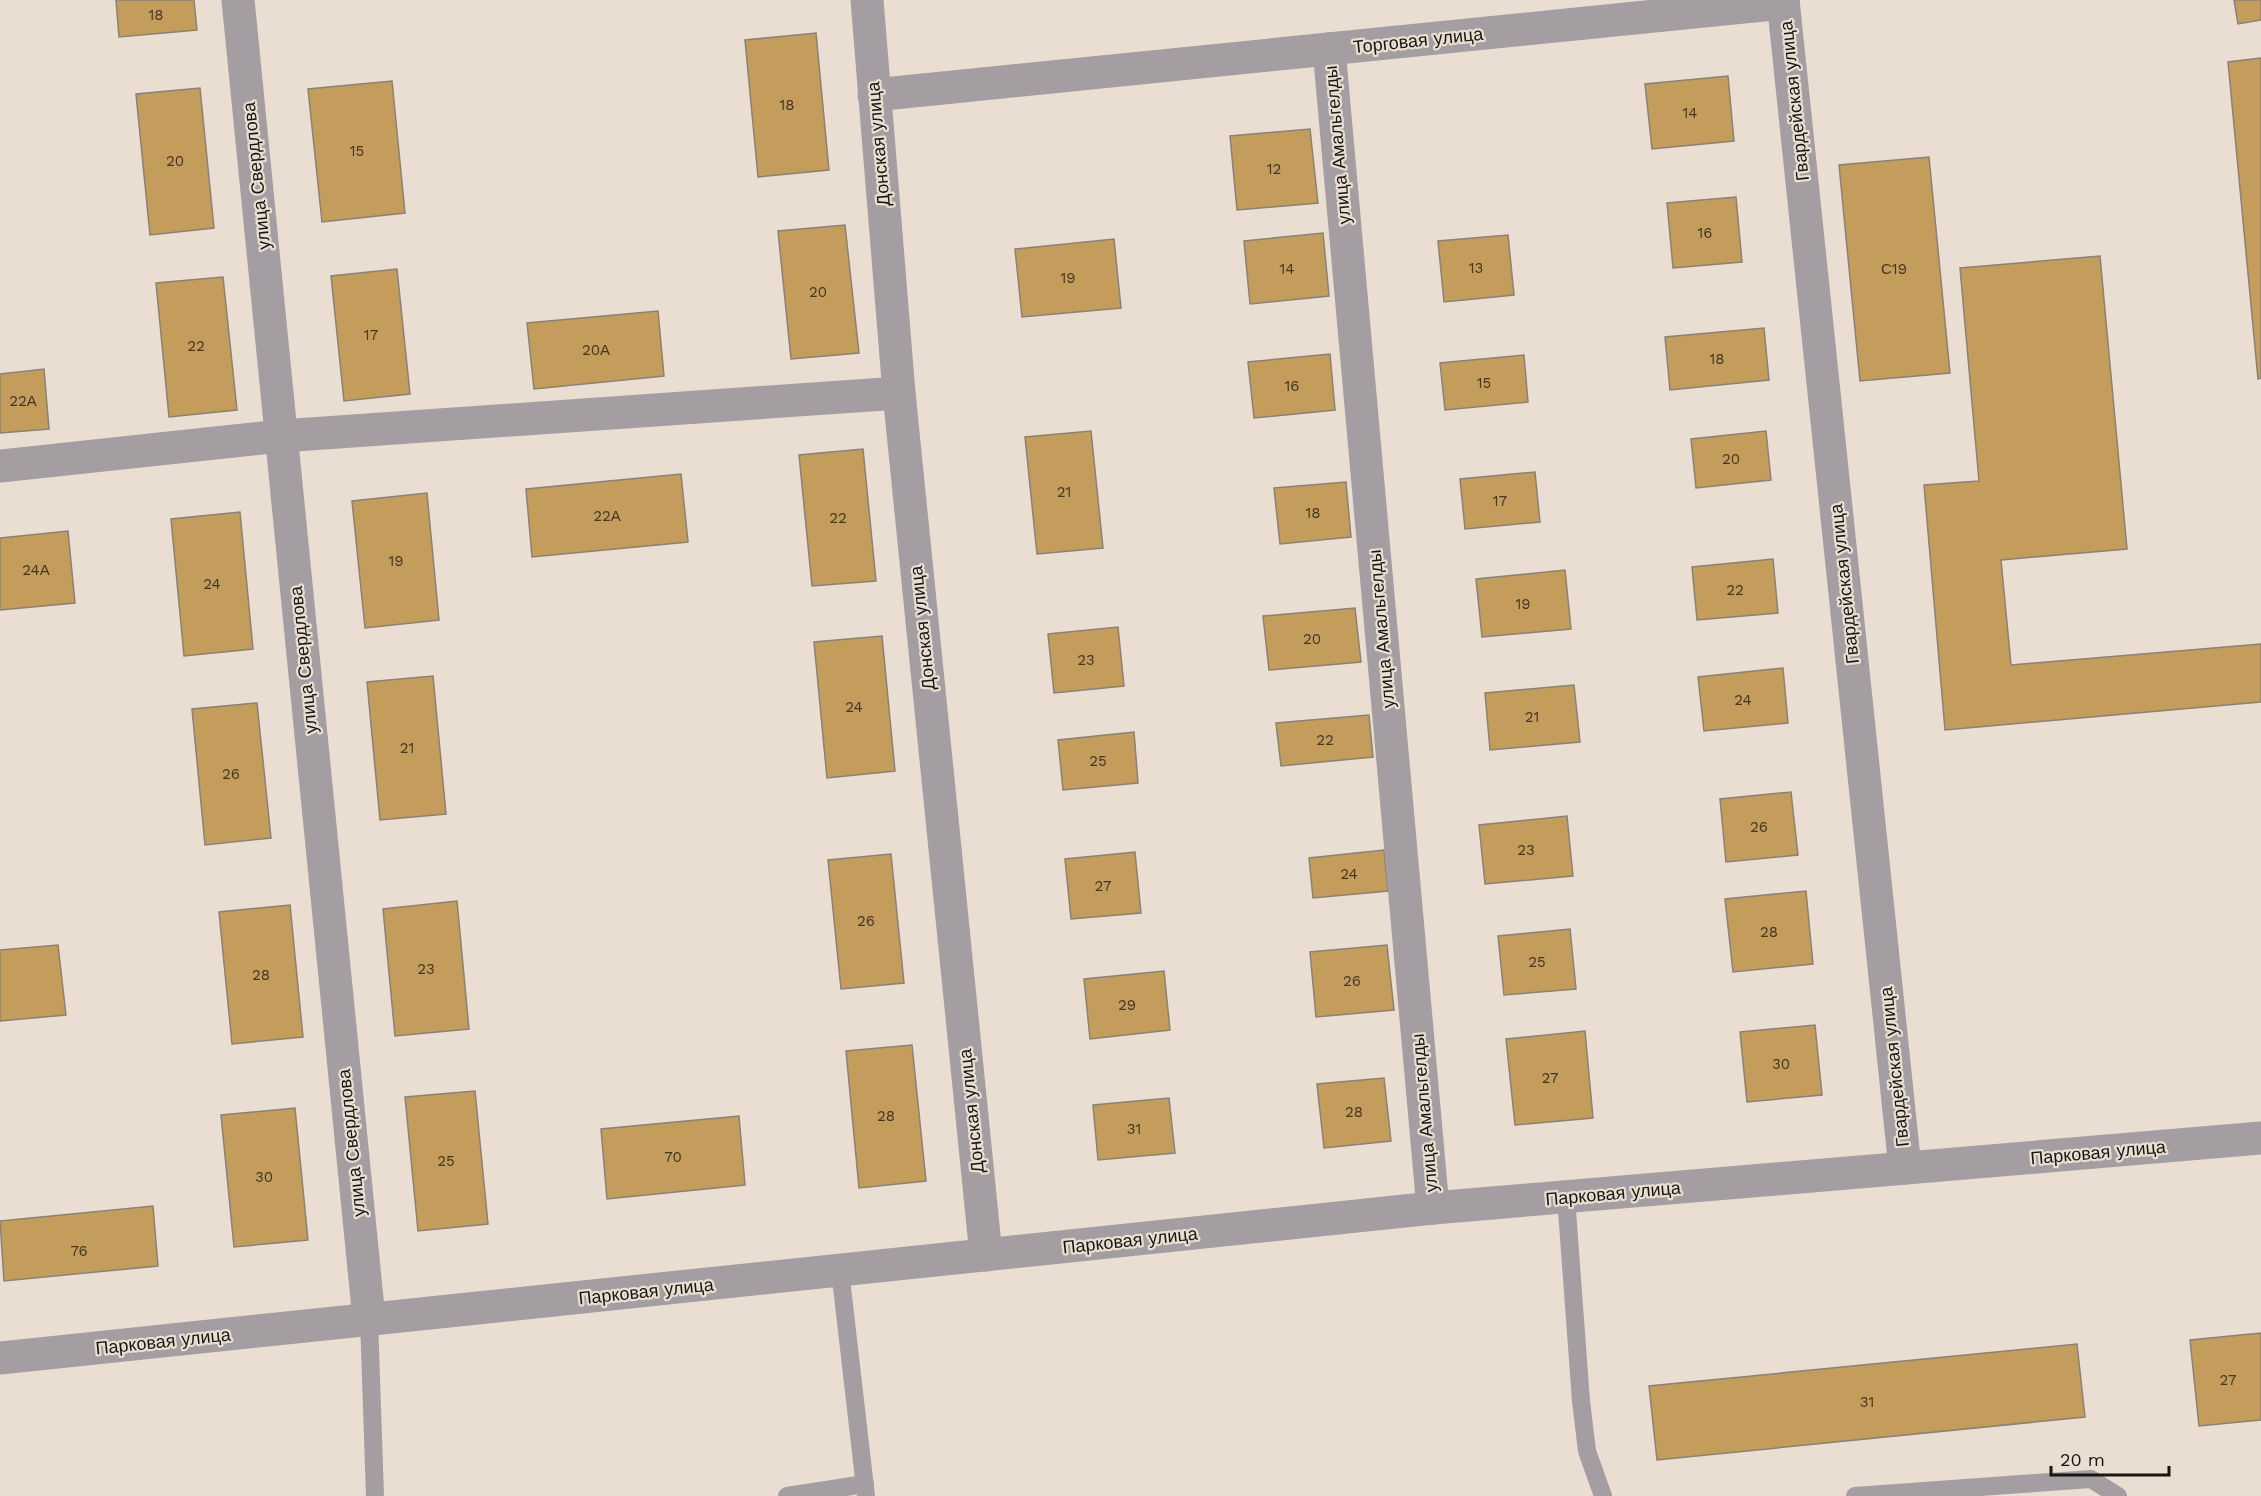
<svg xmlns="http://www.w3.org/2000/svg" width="2261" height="1496" viewBox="0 0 2261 1496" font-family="'Work Sans',sans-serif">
  <rect width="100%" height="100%" fill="#e9ded1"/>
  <g fill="#c49c5c" stroke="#8a8275" stroke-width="1.5">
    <path d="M116,0H194L197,30L119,37Z"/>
    <path d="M2234,0H2261V20L2238,24Z"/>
    <path d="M816,33L829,170L758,177L745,40Z"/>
    <path d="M2261,58V378L2258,379L2228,62Z"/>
    <path d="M1728,76L1734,141L1652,149L1645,84Z"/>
    <path d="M392,81L405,213L322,222L308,89Z"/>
    <path d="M200,88L214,228L150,235L136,94Z"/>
    <path d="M1310,129L1318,203L1237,210L1230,136Z"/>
    <path d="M1929,157L1950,373L1860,381L1839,165Z"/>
    <path d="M1736,197L1742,262L1673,268L1667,203Z"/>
    <path d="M845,225L859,353L791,359L778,231Z"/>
    <path d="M1323,233L1329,296L1250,304L1244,241Z"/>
    <path d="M1508,235L1514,295L1444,302L1438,241Z"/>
    <path d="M1114,239L1121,308L1022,317L1015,249Z"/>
    <path d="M2100,256L2127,549L2001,560L2011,665L2261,644V702L1945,730L1924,485L1979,481L1960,268Z"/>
    <path d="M397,269L410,394L344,401L331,276Z"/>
    <path d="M223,277L237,410L169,417L156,283Z"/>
    <path d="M658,311L664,376L534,389L527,323Z"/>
    <path d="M1764,328L1769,380L1670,390L1665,337Z"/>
    <path d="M1330,354L1335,410L1254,418L1248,362Z"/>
    <path d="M1524,355L1528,402L1445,410L1440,363Z"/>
    <path d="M44,369L49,429L0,433V374Z"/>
    <path d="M1091,431L1103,548L1037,554L1025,437Z"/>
    <path d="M1766,431L1771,480L1696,488L1691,439Z"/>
    <path d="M863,449L876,581L812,586L799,455Z"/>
    <path d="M1535,472L1540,522L1465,529L1460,479Z"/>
    <path d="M681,474L688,542L532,557L526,489Z"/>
    <path d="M1346,482L1351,537L1280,544L1274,488Z"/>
    <path d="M427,493L439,620L365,628L352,501Z"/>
    <path d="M240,512L253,649L184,656L171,519Z"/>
    <path d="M68,531L75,603L0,610V538Z"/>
    <path d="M1773,559L1778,613L1697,620L1692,567Z"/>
    <path d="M1565,570L1571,629L1482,637L1476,579Z"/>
    <path d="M1355,608L1361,662L1269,670L1263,616Z"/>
    <path d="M1118,627L1124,686L1054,693L1048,634Z"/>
    <path d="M882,636L895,771L827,778L814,642Z"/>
    <path d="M1783,668L1788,723L1704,731L1698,677Z"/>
    <path d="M433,676L446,814L380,820L367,682Z"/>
    <path d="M1574,685L1580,742L1490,750L1485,693Z"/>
    <path d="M257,703L271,838L205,845L192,709Z"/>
    <path d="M1369,715L1373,757L1281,766L1276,723Z"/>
    <path d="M1134,732L1138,783L1063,790L1058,740Z"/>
    <path d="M1791,792L1798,855L1726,862L1720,799Z"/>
    <path d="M1567,816L1573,876L1485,884L1479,825Z"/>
    <path d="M1384,850L1388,891L1313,898L1309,858Z"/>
    <path d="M1135,852L1141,913L1071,919L1065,859Z"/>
    <path d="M891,854L904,983L841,989L828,860Z"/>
    <path d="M1806,891L1813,964L1733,972L1725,899Z"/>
    <path d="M457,901L469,1029L395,1036L383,909Z"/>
    <path d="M290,905L303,1037L232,1044L219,912Z"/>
    <path d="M1570,929L1576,989L1504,995L1498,936Z"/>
    <path d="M58,945L66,1015L0,1021V950Z"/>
    <path d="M1387,945L1394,1010L1316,1017L1310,952Z"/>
    <path d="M1164,971L1170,1030L1090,1039L1084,979Z"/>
    <path d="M1815,1025L1822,1095L1747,1102L1740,1032Z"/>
    <path d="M1585,1031L1593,1118L1515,1125L1506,1039Z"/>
    <path d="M912,1045L926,1181L859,1188L846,1051Z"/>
    <path d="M1384,1078L1391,1141L1324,1148L1317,1084Z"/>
    <path d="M475,1091L488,1224L418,1231L405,1097Z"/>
    <path d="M1169,1098L1175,1153L1098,1160L1093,1105Z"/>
    <path d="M295,1108L308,1240L234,1247L221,1115Z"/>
    <path d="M739,1116L745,1185L607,1199L601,1129Z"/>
    <path d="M153,1206L158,1266L4,1281L0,1221Z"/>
    <path d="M2261,1333V1420L2199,1426L2190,1340Z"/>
    <path d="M2077,1344L2085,1417L1657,1460L1649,1386Z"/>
  </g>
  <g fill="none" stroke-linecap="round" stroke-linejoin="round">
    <g stroke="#a49ea2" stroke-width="18">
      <path d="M1566,1197L1581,1401L1587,1451L1603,1496"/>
      <path d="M840,1270L866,1496"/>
      <path d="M369,1319L375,1496"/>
      <path d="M787,1496L865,1484"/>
      <path d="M1855,1496L2091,1479L2118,1496"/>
    </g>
    <g stroke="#a49ea2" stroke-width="33">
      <path d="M238,0L369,1319"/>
      <path d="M867,0L899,393L986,1255"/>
      <path d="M1783,0L1905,1168"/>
      <path d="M1329,49L1433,1208"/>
      <path d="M874,95L1783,3"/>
      <path d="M0,466L281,436L899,393"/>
      <path d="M0,1358L1433,1208L2261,1138"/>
    </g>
  </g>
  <g text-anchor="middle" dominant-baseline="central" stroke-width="4.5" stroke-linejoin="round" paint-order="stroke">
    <g font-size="15" fill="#443724">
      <text x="156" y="15">18</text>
      <text x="787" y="105">18</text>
      <text x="1690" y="113">14</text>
      <text x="357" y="151">15</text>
      <text x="175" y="161">20</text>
      <text x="1274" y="169">12</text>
      <text x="1705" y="233">16</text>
      <text x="1476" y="268">13</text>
      <text x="1287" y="269">14</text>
      <text x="1894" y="269">С19</text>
      <text x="1068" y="278">19</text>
      <text x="818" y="292">20</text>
      <text x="371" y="335">17</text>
      <text x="196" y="346">22</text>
      <text x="596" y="350">20А</text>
      <text x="1717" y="359">18</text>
      <text x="1484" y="383">15</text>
      <text x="1292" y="386">16</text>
      <text x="23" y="401">22А</text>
      <text x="1731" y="459">20</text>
      <text x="1064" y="492">21</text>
      <text x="1500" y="501">17</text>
      <text x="1313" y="513">18</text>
      <text x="607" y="516">22А</text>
      <text x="838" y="518">22</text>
      <text x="396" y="561">19</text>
      <text x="36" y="570">24А</text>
      <text x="212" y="584">24</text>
      <text x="1735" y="590">22</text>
      <text x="1523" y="604">19</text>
      <text x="1312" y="639">20</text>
      <text x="1086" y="660">23</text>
      <text x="1743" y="700">24</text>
      <text x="854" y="707">24</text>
      <text x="1532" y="717">21</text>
      <text x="1325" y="740">22</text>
      <text x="407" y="748">21</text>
      <text x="1098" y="761">25</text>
      <text x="231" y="774">26</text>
      <text x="1759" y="827">26</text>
      <text x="1526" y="850">23</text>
      <text x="1349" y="874">24</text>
      <text x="1103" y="886">27</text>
      <text x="866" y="921">26</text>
      <text x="1769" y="932">28</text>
      <text x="1537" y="962">25</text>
      <text x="426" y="969">23</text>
      <text x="261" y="975">28</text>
      <text x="1352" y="981">26</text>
      <text x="1127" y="1005">29</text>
      <text x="1781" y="1064">30</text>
      <text x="1550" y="1078">27</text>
      <text x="1354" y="1112">28</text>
      <text x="886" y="1116">28</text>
      <text x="1134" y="1129">31</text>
      <text x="673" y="1157">70</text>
      <text x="446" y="1161">25</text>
      <text x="264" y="1177">30</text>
      <text x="79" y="1251">76</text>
      <text x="2228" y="1380">27</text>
      <text x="1867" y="1402">31</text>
    </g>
    <g font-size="18" fill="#191511" stroke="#e9ded1">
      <text transform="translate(1418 40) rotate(-6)">Торговая улица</text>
      <text transform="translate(1794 101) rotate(-96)">Гвардейская улица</text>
      <text transform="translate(878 144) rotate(-95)">Донская улица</text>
      <text transform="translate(1337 145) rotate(-95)">улица Амальгелды</text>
      <text transform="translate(256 176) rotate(-96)">улица Свердлова</text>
      <text transform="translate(1844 584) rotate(-96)">Гвардейская улица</text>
      <text transform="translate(922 628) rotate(-96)">Донская улица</text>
      <text transform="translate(1381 629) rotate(-95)">улица Амальгелды</text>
      <text transform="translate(303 660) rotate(-96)">улица Свердлова</text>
      <text transform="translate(1894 1067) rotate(-96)">Гвардейская улица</text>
      <text transform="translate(971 1111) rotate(-96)">Донская улица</text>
      <text transform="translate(1424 1113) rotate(-95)">улица Амальгелды</text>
      <text transform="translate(351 1143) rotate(-96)">улица Свердлова</text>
      <text transform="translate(2098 1152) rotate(-5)">Парковая улица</text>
      <text transform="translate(1613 1193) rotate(-5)">Парковая улица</text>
      <text transform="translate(1130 1240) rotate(-6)">Парковая улица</text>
      <text transform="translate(646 1291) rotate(-6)">Парковая улица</text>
      <text transform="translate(163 1341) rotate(-6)">Парковая улица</text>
    </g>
  </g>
  <path d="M2051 1466v9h118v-9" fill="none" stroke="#191511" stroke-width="3"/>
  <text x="2060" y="1466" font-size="18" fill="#191511" stroke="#e9ded1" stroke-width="4.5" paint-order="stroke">20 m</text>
</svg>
